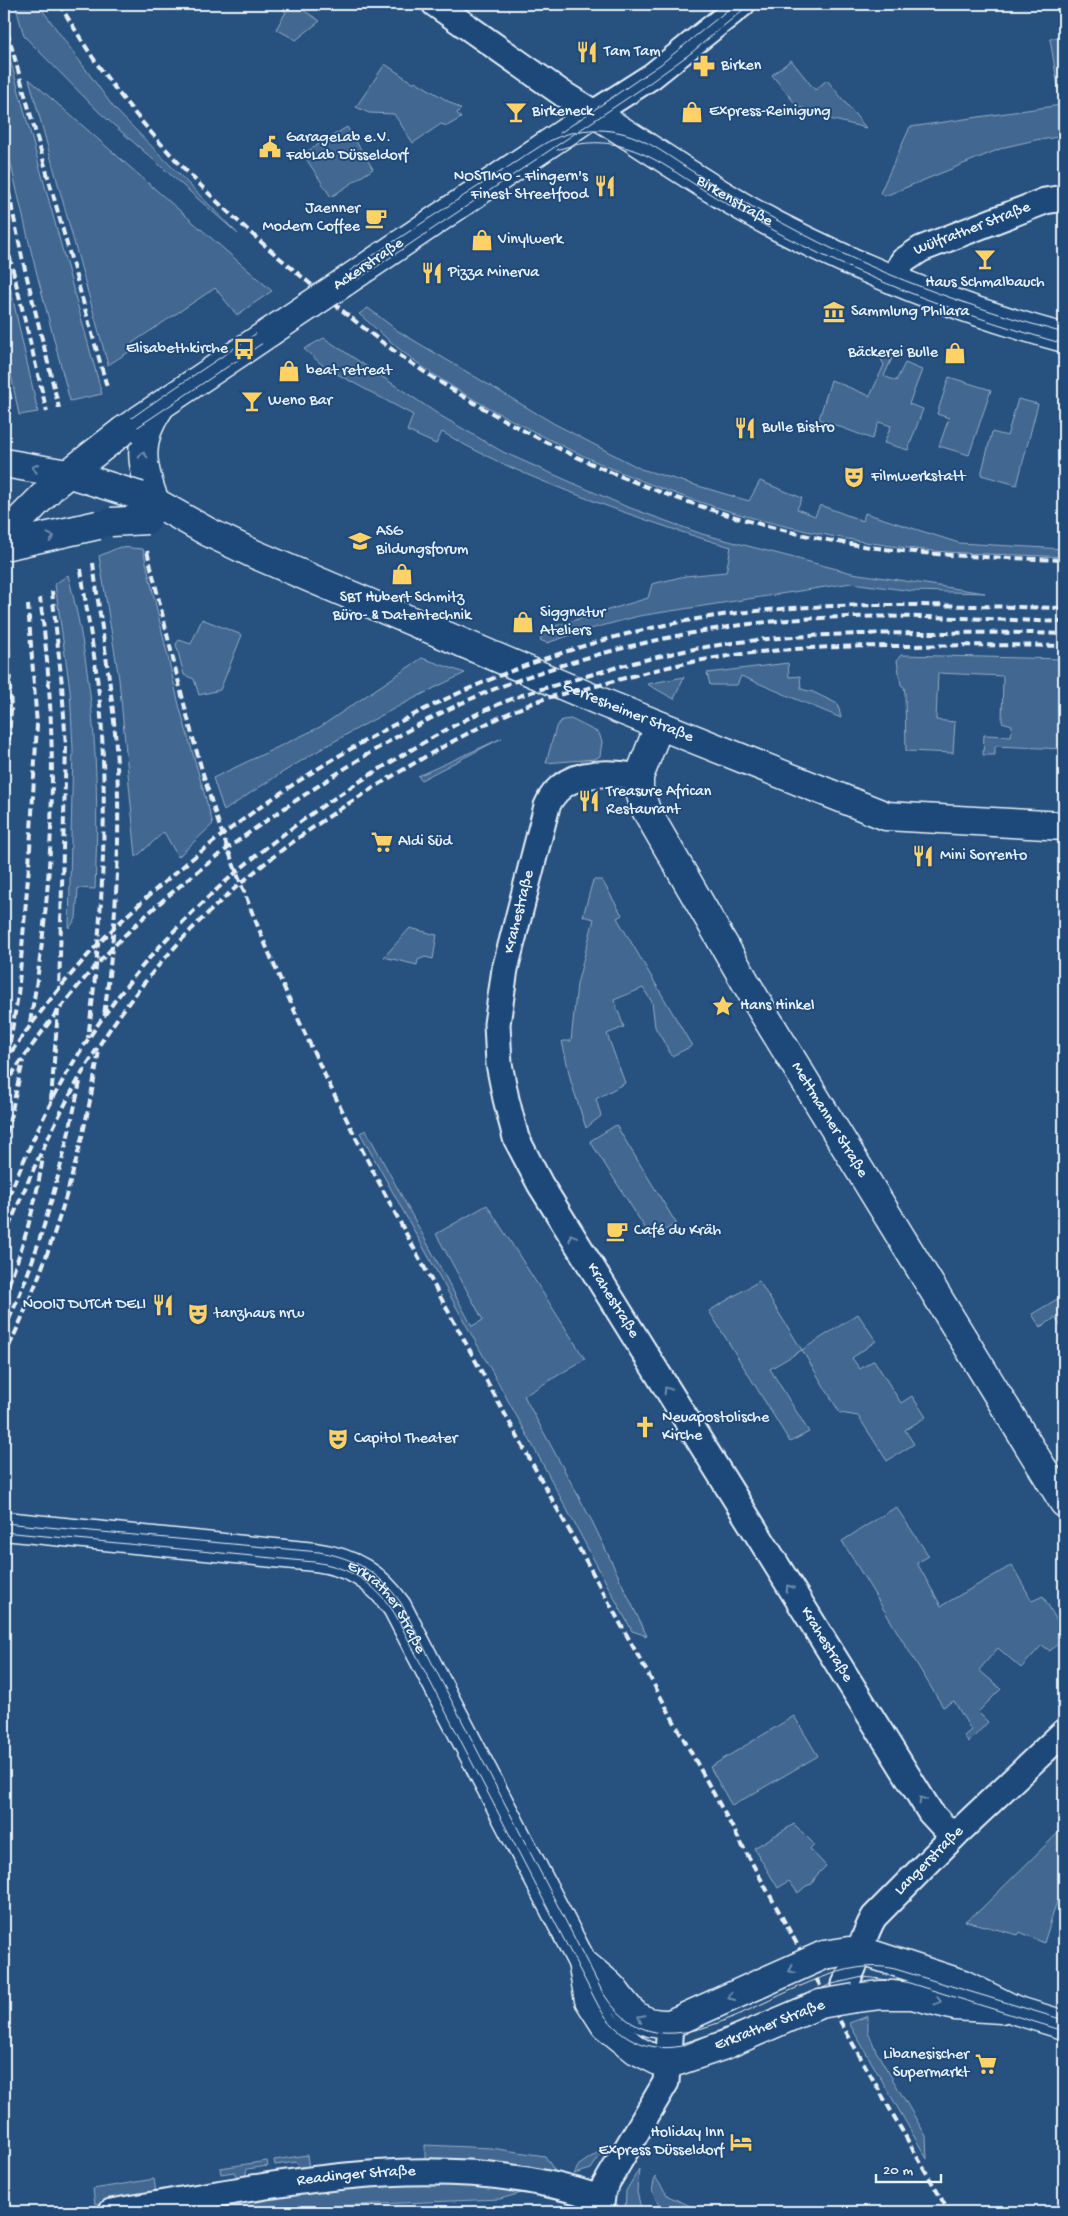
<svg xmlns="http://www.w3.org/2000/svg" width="1068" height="2216" viewBox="0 0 1068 2216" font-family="'Gochi Hand',sans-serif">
  <rect width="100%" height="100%" fill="#27517f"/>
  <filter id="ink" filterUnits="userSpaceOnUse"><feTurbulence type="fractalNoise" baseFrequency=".02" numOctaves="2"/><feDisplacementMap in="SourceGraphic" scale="10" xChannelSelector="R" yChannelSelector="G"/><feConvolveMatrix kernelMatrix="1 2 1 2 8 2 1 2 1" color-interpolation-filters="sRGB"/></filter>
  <g filter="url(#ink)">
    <g fill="#436891" stroke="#96acc4">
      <path d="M15,4H38L114,108L238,234L99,112L24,36Z"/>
      <path d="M276,4H294L320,21L296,40L276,29L286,12Z"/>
      <path d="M4,37L102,394L70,401L32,255L4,135Z"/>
      <path d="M1064,37V136L1040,140V139L1005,147L885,196L880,193L910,127L1061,105L1050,39Z"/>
      <path d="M791,60L815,90L827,80L866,128L830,119L797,106L772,75Z"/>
      <path d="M385,64L413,83L415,81L461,109L457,113L461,118L447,126L441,124L413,143L394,114L369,113L356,107Z"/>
      <path d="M29,79L272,291L237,315L215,288L132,343L135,348L108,365Z"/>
      <path d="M347,127L373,169L331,197L303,154Z"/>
      <path d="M4,259L38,412L19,415L4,339Z"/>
      <path d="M368,308L398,331L553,423L641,469L749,501L760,481L802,498L797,509L815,516L820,505L863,521L865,513L959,543L1064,549V557C1015,554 964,555 915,549C772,532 650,493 523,426C486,407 448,386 415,361C395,347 378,330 359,314Z"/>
      <path d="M324,338L441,416L503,452L625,506L702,534L852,573L985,593L912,591L851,583L639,616L583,631L547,643L540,640L545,629L648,598L652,584L685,576L726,572L731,547C691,536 652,522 612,508C553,486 496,464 442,432L436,444L407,431L413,415L326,368L304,349Z"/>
      <path d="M883,354L892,358L884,376L896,381L905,363L922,370L909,404L923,409L908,450L884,443L891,426L879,422L872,439L819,419L831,380L870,396L884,365L881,359Z"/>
      <path d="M949,377L991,390L969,455L939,446L949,418L937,414Z"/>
      <path d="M1018,399L1038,404L1017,485L981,475L992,432L1007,436Z"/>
      <path d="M120,547L143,549L179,705L213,824L178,857L164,832L136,857L119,679L99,556Z"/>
      <path d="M68,575C95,678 100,783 95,889L78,888L76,919L69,928L73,749L70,690L55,584Z"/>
      <path d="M202,619L242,635L220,690L199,695L194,679L184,675L176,644L179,640L191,644Z"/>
      <path d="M901,655L1064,659V749L995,746V755H983L984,735L1011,736L1012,725L1002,722L1003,676L938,673L936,720L955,722L953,753L906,751L905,693L904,687L901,685L897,660Z"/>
      <path d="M422,658L465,673C382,713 300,758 224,811L213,778L320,727Z"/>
      <path d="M788,663L789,677L800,676L801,689L813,692L838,704L841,718L741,676L737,685H710L707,673Z"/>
      <path d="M684,677L674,699L647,684Z"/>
      <path d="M571,719L599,733L602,742L600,756L595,759L546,763L556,727L562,720Z"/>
      <path d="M502,738L421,780L418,776Z"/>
      <path d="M593,880H602L622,915L617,918L692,1046L672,1056L655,1027L652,1002L643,988L614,1000L624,1027L607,1034L625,1083L596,1099L601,1116L586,1128L571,1082L562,1041H571L577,984L594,919L583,916Z"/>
      <path d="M410,928L437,935L433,959L425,957L418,960L417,965L384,957Z"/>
      <path d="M616,1125L676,1223L652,1239L590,1141Z"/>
      <path d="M366,1130L472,1326L483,1320L436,1234L487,1205L585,1359L524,1396L593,1523L647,1636L632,1631L526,1433L360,1133Z"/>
      <path d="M759,1281L802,1350L858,1314L876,1341L852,1358L860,1369L874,1360L901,1403L912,1396L926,1417L905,1430L914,1444L887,1461L858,1416L840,1413L802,1350L770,1369L809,1432L790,1442L709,1311Z"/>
      <path d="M1064,1295V1332L1055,1318L1040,1327L1032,1314Z"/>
      <path d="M896,1507L929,1556L917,1563L941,1606L1012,1565L1032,1601L1043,1596L1064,1633V1638L1050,1651L1042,1645L1021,1668L998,1648L979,1670L1001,1689L978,1712L988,1722L969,1742L964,1736L971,1730L954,1701L943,1707L842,1541Z"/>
      <path d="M794,1716L818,1756L732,1806L710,1767Z"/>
      <path d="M794,1824L814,1844L810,1849L826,1866L816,1876L812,1884L806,1886L798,1893L789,1881L778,1888L754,1848Z"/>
      <path d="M1064,1827V1904L1057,1901L1044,1943L1020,1932L1018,1935L965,1921L979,1911Z"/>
      <path d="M868,2016V2031L876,2051L926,2136L927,2159L849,2023Z"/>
      <path d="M425,2145L491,2148L545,2156L556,2173L495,2163L425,2159Z"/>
      <path d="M606,2147L591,2169L574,2174L579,2165Z"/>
      <path d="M307,2155L309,2169L301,2170L296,2162L275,2165L274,2160Z"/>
      <path d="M267,2161L268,2166L247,2169L245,2177L238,2179L234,2172L221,2174L220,2168Z"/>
      <path d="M639,2169L637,2192L642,2212H625L626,2191Z"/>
      <path d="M655,2177L668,2196L704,2212H662L652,2191Z"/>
      <path d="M154,2179L156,2193L95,2204L93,2189Z"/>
      <path d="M428,2181L532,2190L500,2199L330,2206L323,2212H207C276,2186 355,2187 428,2181Z"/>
    </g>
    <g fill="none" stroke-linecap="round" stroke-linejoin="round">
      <g stroke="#e8f1f8" stroke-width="29">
        <g id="street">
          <path d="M435,4L563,94L594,113L652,76L742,4"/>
          <path id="s1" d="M893,281L903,261L921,249L1045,201L1064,198"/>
          <path id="s2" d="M639,777C605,771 562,770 547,806L505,969L497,1024L499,1064L506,1099L516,1138L540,1184L930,1812L953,1837"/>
          <path id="s3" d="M845,1984C859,1962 861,1938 874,1917L953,1837L1064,1732"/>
          <path id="s4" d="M111,2212C273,2186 439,2144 600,2198"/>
          <path d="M600,2212L603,2189L666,2082L670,2024"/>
        </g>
      </g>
      <g stroke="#e8f1f8" stroke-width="31">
        <g id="secondary">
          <path id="s5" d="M343,283L594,113C654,151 713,192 775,225C868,273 964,311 1064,338"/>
          <path d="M124,430L270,332"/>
          <path id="s6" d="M140,496L155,502L208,532L254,554L604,703L886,816L1064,826"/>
          <path d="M155,502C141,465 136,441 160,407"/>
          <path id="s7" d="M659,726L639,777V790L646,810L764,1014L1064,1503"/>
          <path id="s8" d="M4,1526L315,1557C352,1562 376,1577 397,1607L582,1962L589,2000L605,2025L636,2050L660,2062L669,2064L725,2045L820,2004"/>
          <path d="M824,1955L849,1951L871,1954L963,1984L1015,2010L1064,2025"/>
          <path d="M582,1962C592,1971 606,1980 614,1990C631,2013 639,2025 670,2024L759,1984"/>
          <path d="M855,1998L881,1995H912L955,2006L1001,2009"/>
        </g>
      </g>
      <use href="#street" stroke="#1f4a7a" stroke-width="25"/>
      <use href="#secondary" stroke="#1f4a7a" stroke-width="28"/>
      <g stroke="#e8f1f8" stroke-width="1">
        <path d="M560,133L661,64L735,4"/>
        <path d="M557,150C579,142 602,140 624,147C650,154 672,170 694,184C724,203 755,220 786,237C875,283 968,317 1064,344"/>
        <path d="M4,529C70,454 156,401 239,345C338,278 438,212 539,147C564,131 592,126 622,133C648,139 672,159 695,173C725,191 755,209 786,225C874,273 968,307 1064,333"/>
        <path d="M4,543L49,496L111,445L644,87L691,53L750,4"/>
        <path d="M4,1523L319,1552C355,1558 379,1572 401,1603L603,1993C674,2105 800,1945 895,1969L1064,2020"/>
        <path d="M4,1532L314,1562C350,1567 375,1583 395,1614L599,2007C617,2037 647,2053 682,2046L832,1984L863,1977L906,1982L1064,2031"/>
      </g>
      <g stroke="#e8f1f8" stroke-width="4" stroke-dasharray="8 4" stroke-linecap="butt">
        <path d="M59,4C74,27 88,52 105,75C162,153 233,220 307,281C345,313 384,346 426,373C544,450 675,507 813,537C897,555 979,557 1064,560"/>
        <path d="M4,20L107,387"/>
        <path d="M4,169L22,257L59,408"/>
        <path d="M4,233L47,412"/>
        <path d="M4,368L11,401"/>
        <path d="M147,551C170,643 190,741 221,830C280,997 362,1154 447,1309C495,1396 543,1483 591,1570C709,1785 826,2000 949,2212"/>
        <path d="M93,563C100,619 110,675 115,732C122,825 117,922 104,1015"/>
        <path d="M81,569C88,624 100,679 102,734C107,836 101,937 88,1038"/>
        <path d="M52,591L62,685L66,747L59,990"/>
        <path d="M4,812L11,710L7,620"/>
        <path d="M30,1022C55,885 59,736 40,598"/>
        <path d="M8,1054L18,995L29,866L37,725L28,605"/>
        <path d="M4,1062C38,1014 74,967 116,926C281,768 502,644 730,614C841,600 953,606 1064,608"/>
        <path d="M4,1086C39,1034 77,983 122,938C180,881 247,832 315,788C372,750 433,713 497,688C571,659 650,639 728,627C838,610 953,618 1064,622"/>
        <path d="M51,1100L58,1010"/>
        <path d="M4,1145L23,1061"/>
        <path d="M4,1207C26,1155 48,1102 78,1055C154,932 257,845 378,770C422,743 468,715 517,697C535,690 554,686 573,680C620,666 670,652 719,645C783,635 849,634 914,633C964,633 1014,632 1064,634"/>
        <path d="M4,1238C36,1161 70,1084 119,1016C190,917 275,848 378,785C427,755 477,726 530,704C549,696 572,692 593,687C635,675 678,663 722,657C785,647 849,646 912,646C963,645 1014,645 1064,646"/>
        <path d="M4,1296C23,1248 35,1208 43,1157"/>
        <path d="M4,1330C41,1252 62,1166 80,1082"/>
        <path d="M4,1357C50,1261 83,1155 99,1050"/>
      </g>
      <g stroke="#e8f1f8" stroke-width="31" stroke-linecap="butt">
        <g id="secondary-bridge">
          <path d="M270,332L343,283"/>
          <path d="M4,463L73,475L140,496"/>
          <path d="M111,522L147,520"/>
          <path d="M4,536L54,485L124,430"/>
          <path d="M4,546L98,525"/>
          <path d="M759,1984L824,1955"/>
          <path d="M820,2004L855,1998"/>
        </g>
      </g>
      <use href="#secondary-bridge" stroke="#1f4a7a" stroke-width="28"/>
    </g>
    <defs><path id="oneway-chevron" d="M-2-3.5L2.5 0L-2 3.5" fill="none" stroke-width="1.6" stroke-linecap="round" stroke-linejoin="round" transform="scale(1.25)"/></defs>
    <g stroke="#6f8dac">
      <use href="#oneway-chevron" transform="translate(143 455) rotate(-91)"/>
      <use href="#oneway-chevron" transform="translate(35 468) rotate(-170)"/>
      <use href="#oneway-chevron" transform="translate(51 537) rotate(-14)"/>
      <use href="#oneway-chevron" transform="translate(572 1237) rotate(-121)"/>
      <use href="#oneway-chevron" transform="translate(667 1390) rotate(-122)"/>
      <use href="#oneway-chevron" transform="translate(789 1588) rotate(-122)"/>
      <use href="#oneway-chevron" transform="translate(922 1800) rotate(-122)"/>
      <use href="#oneway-chevron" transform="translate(792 1970) rotate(156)"/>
      <use href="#oneway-chevron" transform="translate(731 1997) rotate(156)"/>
      <use href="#oneway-chevron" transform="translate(938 2001) rotate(17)"/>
      <use href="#oneway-chevron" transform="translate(641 2018) rotate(-152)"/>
    </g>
  </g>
  <defs>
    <g id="restaurant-bare" transform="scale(1.725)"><path d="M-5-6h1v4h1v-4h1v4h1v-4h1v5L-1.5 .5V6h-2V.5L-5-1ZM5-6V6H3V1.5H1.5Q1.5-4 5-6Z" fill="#ffd166" stroke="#1f4a7a" stroke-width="2.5" paint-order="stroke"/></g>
    <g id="pharmacy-bare" transform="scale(1.725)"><path d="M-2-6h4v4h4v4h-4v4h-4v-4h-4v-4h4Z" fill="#ffd166" stroke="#1f4a7a" stroke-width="2.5" paint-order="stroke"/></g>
    <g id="bar-bare" transform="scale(1.725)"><path d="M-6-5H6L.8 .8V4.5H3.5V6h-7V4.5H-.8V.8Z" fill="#ffd166" stroke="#1f4a7a" stroke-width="2.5" paint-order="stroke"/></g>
    <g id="shop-bare" transform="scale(1.725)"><path d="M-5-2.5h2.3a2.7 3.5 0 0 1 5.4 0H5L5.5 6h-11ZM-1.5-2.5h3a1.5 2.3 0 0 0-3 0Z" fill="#ffd166" stroke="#1f4a7a" stroke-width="2.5" paint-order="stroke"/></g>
    <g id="civic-bare" transform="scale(1.725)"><path d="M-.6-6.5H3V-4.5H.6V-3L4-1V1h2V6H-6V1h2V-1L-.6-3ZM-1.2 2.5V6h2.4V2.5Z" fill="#ffd166" stroke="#1f4a7a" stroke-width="2.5" paint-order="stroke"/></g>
    <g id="cafe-bare" transform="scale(1.725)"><path d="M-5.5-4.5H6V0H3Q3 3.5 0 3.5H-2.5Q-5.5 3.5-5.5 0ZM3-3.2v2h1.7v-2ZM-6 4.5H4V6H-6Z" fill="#ffd166" stroke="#1f4a7a" stroke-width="2.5" paint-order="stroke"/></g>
    <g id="museum-bare" transform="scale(1.725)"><path d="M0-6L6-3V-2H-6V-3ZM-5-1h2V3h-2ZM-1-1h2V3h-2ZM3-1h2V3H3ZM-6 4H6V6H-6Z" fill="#ffd166" stroke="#1f4a7a" stroke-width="2.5" paint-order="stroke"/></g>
    <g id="bus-bare" transform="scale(1.725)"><path d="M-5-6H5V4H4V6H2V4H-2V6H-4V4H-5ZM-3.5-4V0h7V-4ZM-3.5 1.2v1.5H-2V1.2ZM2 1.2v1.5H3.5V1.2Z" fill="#ffd166" stroke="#1f4a7a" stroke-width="2.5" paint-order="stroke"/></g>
    <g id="theatre-bare" transform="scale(1.725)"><path d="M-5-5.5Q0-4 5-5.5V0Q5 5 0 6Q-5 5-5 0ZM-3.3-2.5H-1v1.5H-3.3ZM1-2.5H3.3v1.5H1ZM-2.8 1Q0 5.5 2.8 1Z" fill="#ffd166" stroke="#1f4a7a" stroke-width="2.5" paint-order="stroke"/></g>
    <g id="school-bare" transform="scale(1.725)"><path d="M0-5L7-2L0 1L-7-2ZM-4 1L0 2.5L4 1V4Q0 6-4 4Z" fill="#ffd166" stroke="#1f4a7a" stroke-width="2.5" paint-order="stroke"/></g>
    <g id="supermarket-bare" transform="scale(1.725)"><path d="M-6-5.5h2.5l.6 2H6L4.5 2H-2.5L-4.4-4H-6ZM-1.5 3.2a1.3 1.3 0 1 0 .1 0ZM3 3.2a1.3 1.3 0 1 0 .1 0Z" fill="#ffd166" stroke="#1f4a7a" stroke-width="2.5" paint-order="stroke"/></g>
    <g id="sight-bare" transform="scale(1.725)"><path d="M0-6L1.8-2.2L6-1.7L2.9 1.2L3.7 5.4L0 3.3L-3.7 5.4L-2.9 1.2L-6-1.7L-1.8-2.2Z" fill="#ffd166" stroke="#1f4a7a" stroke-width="2.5" paint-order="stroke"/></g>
    <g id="church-bare" transform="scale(1.725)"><path d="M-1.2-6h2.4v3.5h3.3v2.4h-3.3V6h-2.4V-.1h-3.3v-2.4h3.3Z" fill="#ffd166" stroke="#1f4a7a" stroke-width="2.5" paint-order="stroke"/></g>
    <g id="hotel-bare" transform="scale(1.725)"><path d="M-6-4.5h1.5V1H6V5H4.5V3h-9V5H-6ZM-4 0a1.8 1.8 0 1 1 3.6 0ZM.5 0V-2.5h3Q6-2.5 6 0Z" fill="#ffd166" stroke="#1f4a7a" stroke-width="2.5" paint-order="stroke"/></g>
  </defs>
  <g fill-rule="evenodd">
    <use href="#restaurant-bare" x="587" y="52"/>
    <use href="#pharmacy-bare" x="704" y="66"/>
    <use href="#bar-bare" x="516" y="112"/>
    <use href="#shop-bare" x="692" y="112"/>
    <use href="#civic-bare" x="270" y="147"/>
    <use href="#restaurant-bare" x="605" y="186"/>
    <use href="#cafe-bare" x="376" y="218"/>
    <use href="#shop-bare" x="482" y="240"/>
    <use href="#bar-bare" x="985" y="259"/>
    <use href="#restaurant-bare" x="432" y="273"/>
    <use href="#museum-bare" x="834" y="312"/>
    <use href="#bus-bare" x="244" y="349"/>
    <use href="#shop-bare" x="955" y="353"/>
    <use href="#shop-bare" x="289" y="371"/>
    <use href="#bar-bare" x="252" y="401"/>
    <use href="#restaurant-bare" x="745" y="428"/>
    <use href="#theatre-bare" x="854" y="477"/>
    <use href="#school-bare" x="360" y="541"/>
    <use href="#shop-bare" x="402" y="574"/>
    <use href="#shop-bare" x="523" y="622"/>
    <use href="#restaurant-bare" x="589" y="801"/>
    <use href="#supermarket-bare" x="382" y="842"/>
    <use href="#restaurant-bare" x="923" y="856"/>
    <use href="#sight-bare" x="723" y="1006"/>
    <use href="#cafe-bare" x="617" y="1231"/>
    <use href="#restaurant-bare" x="163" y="1305"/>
    <use href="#theatre-bare" x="198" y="1314"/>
    <use href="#church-bare" x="645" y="1427"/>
    <use href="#theatre-bare" x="338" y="1439"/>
    <use href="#supermarket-bare" x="986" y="2064"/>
    <use href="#hotel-bare" x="741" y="2142"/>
  </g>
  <g text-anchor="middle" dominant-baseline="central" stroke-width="4" stroke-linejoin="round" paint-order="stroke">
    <g font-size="16" fill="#e8f1f8" stroke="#1f4a7a" text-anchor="start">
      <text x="604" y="52">Tam Tam</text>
      <text x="721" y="66">Birken</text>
      <text x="532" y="112">Birkeneck</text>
      <text x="709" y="112">Express-Reinigung</text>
      <text x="286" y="138">GarageLab e.V.<tspan x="286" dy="18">FabLab Düsseldorf</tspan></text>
      <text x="588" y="177" text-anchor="end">NOSTIMO - Flingern's<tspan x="588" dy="18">Finest Streetfood</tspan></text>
      <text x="360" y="209" text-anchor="end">Jaenner<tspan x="360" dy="18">Modern Coffee</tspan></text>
      <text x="498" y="240">Vinylwerk</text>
      <text x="448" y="273">Pizza Minerva</text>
      <text x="985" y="283" text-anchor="middle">Haus Schmalbauch</text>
      <text x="851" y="312">Sammlung Philara</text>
      <text x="228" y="349" text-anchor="end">Elisabethkirche</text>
      <text x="938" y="353" text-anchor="end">Bäckerei Bulle</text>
      <text x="306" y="371">beat retreat</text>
      <text x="268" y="401">Weno Bar</text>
      <text x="762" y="428">Bulle Bistro</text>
      <text x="871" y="477">Filmwerkstatt</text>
      <text x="376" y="532">ASG<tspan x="376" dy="18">Bildungsforum</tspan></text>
      <text x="402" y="598" text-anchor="middle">SBT Hubert Schmitz<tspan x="402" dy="18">Büro- &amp; Datentechnik</tspan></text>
      <text x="540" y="613">Siggnatur<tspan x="540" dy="18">Ateliers</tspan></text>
      <text x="606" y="792">Treasure African<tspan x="606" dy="18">Restaurant</tspan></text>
      <text x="398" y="842">Aldi Süd</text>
      <text x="940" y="856">Mini Sorrento</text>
      <text x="740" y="1006">Hans Hinkel</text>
      <text x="634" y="1231">Café du Kräh</text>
      <text x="146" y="1305" text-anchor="end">NOOIJ DUTCH DELI</text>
      <text x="214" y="1314">tanzhaus nrw</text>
      <text x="662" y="1418">Neuapostolische<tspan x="662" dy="18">Kirche</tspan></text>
      <text x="354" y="1439">Capitol Theater</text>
      <text x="969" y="2055" text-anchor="end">Libanesischer<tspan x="969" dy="18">Supermarkt</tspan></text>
      <text x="724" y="2133" text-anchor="end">Holiday Inn<tspan x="724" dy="18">Express Düsseldorf</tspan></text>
    </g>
    <g font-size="16" fill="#e8f1f8" stroke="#1f4a7a">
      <text stroke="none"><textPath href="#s5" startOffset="469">Birkenstraße</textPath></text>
      <text stroke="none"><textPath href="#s1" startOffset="99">Wülfrather Straße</textPath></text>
      <text transform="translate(369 265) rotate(-34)">Ackerstraße</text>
      <text stroke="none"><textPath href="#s6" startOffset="534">Gerresheimer Straße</textPath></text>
      <text transform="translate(520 912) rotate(-76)">Krahestraße</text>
      <text stroke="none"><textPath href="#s7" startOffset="449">Mettmanner Straße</textPath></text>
      <text stroke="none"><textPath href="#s2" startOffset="634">Krahestraße</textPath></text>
      <text stroke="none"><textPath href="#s8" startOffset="405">Erkrather Straße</textPath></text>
      <text stroke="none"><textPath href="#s2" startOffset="1039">Krahestraße</textPath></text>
      <text stroke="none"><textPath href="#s3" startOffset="152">Langerstraße</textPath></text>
      <text transform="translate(770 2026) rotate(-21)">Erkrather Straße</text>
      <text stroke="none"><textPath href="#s4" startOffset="248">Readinger Straße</textPath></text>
    </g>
  </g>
  <rect width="1068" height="2216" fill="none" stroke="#1f4a7a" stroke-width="20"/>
  <rect x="10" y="10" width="1048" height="2196" fill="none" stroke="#e8f1f8" stroke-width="2" filter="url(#ink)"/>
  <path d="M876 2174v8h65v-8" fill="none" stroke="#e8f1f8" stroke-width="2.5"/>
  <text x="883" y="2174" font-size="15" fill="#e8f1f8" stroke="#1f4a7a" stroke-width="4" paint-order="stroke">20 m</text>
</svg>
